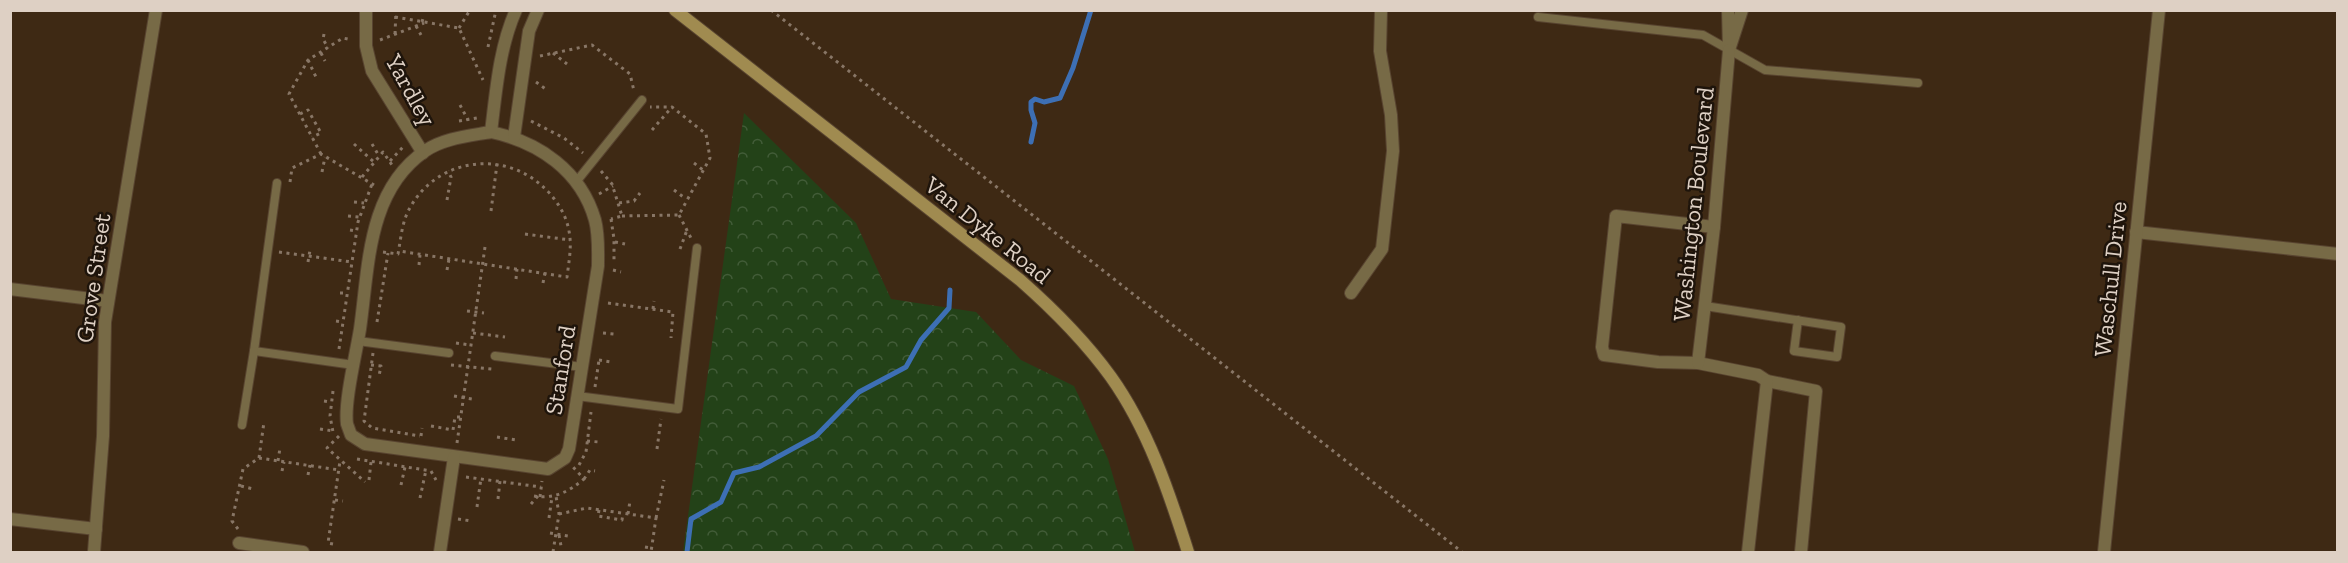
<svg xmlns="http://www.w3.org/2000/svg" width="2348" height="563" viewBox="0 0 2348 563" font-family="'Zilla Slab',serif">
  <defs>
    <pattern id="forest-crowns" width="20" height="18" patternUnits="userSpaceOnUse" patternTransform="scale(1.5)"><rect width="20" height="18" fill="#234218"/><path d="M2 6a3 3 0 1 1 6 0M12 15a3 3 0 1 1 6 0" fill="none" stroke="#425c38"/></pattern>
  </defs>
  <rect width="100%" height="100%" fill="#3e2914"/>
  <path fill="url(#forest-crowns)" d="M744,113L856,223L891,299L976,312L1021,360L1074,386L1108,459L1135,552H683Z"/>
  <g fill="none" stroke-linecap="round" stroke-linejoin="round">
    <g stroke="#3d6fb4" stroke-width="5">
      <path d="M1031,142L1035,123L1031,110V102L1035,99L1044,102L1060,98L1073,68L1091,10"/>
      <path d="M687,552L691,519L721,502L734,473L759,467L816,436L859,392L906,367L921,340L949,308L950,290"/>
    </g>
    <g stroke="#584430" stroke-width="10">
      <g id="lane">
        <path d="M1538,17L1703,35L1765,70L1918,83"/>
        <path d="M576,182L642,100"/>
        <path d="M277,183L254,351L354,365"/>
        <path d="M1705,306L1841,327L1837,357L1794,351L1798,320"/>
        <path d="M358,341L449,353"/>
        <path d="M495,356L582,367"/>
        <path d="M577,396L678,409L697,248"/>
        <path d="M242,425L254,351"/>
      </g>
    </g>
    <g stroke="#584430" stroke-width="14">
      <g id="street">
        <path d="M366,10V46L372,71L423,153"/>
        <path d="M1728,10L1729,50L1742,10"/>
        <path d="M491,132C539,142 581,171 595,220C599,235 598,251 598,266L569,449L565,458L548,469L365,444L351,435L347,424C344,402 356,354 360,329C369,266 367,191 425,151C444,138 469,136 491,132Z"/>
        <path d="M491,132C496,92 499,48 516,10"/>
        <path d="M514,137L529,31L538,10"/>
        <path d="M1714,227L1616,216L1602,347L1604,355L1658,362L1698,363L1758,375L1767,381L1816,391L1801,552"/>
        <path d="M2136,232L2338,254"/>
        <path d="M10,289L108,301"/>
        <path d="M1351,293L1382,249L1393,151L1391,115L1380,51L1381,10"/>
        <path d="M1698,363L1714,227L1729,50"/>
        <path d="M10,519L96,529"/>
        <path d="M239,543L303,552"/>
        <path d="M94,552L103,436L105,322L156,10"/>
        <path d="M440,552L454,457"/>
        <path d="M1748,552L1767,381"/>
        <path d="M2104,552L2159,10"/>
      </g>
    </g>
    <g stroke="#584430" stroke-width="14">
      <path id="secondary" d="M675,10L1020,280C1053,309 1085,341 1111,377C1148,429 1169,492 1188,552"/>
    </g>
    <g stroke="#887666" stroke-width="3" stroke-dasharray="3 4.5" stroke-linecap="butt">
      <path d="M771,10L1462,552"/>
      <path d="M395,17L459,28L483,80"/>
      <path d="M422,22L424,15"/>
      <path d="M416,26L421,35"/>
      <path d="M459,28L470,10"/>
      <path d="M324,34L323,39L328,48"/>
      <path d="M395,34L396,10"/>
      <path d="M380,40L424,23"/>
      <path d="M488,47L496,10"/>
      <path d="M321,53L325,61"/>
      <path d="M553,53L567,64"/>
      <path d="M540,56L592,45L630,74L634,91"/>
      <path d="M308,60L316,77"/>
      <path d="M536,82L547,90"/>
      <path d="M460,105L468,120"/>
      <path d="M300,114L308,110L321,133L312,137"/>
      <path d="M459,121L477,118L478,116"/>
      <path d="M531,121L564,138L583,153"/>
      <path d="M652,130L672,107"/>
      <path d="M354,144L374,162"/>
      <path d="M372,144L379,156"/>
      <path d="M321,154L289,94L308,60L343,38L352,40"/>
      <path d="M390,161L403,147"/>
      <path d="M694,163L703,170"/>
      <path d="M601,171L612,184L622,216L611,219"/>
      <path d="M322,172L325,157"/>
      <path d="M362,177L383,152L392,165"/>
      <path d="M290,182L292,168L321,154L374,185"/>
      <path d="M674,190L686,199"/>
      <path d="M599,194L613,186"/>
      <path d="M447,200L451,177L448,171"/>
      <path d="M354,202L364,203"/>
      <path d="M619,203L634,201L640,193"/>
      <path d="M491,211L497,164"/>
      <path d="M679,215L692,240"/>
      <path d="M348,216L359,217"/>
      <path d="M622,216L679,215L710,158L706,134L672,107H650"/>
      <path d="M611,219L614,239V262"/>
      <path d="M350,230L357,231"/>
      <path d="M525,234L570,240"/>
      <path d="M615,242L625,244"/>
      <path d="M680,249L687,230"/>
      <path d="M279,252L352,262"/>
      <path d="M383,252L398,254C401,238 402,220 411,206C438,159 501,150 541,185C554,196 566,213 569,231C572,246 569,261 567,277L399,251"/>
      <path d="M308,262L310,250"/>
      <path d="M419,265L420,255"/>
      <path d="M447,270L449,259"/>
      <path d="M613,270L621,272"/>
      <path d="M516,279L517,269"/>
      <path d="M543,283L545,273"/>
      <path d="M340,293H347"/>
      <path d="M608,303L673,312L671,338"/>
      <path d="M653,309L654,301"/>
      <path d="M467,311L484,313"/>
      <path d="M336,321L343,322"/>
      <path d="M377,322L388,253"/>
      <path d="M473,333L505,337"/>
      <path d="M603,333L614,334"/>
      <path d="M456,343L470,345"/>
      <path d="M339,349L358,222L372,184"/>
      <path d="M373,353L364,421L372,428L420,436"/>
      <path d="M599,360L611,362"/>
      <path d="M371,365L381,366L379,376"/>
      <path d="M451,365L492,369"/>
      <path d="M595,387L599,360"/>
      <path d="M333,391L330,416L333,432"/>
      <path d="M454,396L472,399"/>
      <path d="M324,401L331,402"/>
      <path d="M431,426L453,430L455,417H460"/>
      <path d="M320,429L333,431"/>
      <path d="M339,436L327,448L365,482"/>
      <path d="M421,436L422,428"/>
      <path d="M497,437L516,440"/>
      <path d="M587,441L599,442"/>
      <path d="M457,443L485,247"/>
      <path d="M657,449L661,419"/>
      <path d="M259,458L264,422"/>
      <path d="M357,459L431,471L436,480"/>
      <path d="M278,461L280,448"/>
      <path d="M579,465L586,452L591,412"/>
      <path d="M282,471L284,462"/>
      <path d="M308,475L310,465"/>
      <path d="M466,477L541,487"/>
      <path d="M584,479L590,470L595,471"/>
      <path d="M369,480L371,462"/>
      <path d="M401,485L405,467"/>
      <path d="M241,486L253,489"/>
      <path d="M534,496C555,499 568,492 584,479L573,467"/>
      <path d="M540,497L542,481"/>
      <path d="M420,498L426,470"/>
      <path d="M498,499L500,481"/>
      <path d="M335,500L343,501"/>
      <path d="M531,504L538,496"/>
      <path d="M477,507L481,478"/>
      <path d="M599,510L598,516L622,520L623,513"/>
      <path d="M559,514L587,508L656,518L651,552"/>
      <path d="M628,514L630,501"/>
      <path d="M549,518L552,497"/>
      <path d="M656,518L664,480"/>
      <path d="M458,519L471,521"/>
      <path d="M238,529L232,521L243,469L259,458L339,470"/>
      <path d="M550,533L568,536"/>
      <path d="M559,535L561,546"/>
      <path d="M333,544L328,543L340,461"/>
      <path d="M645,547L651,548"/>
      <path d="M553,552L559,514L556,496"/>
    </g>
    <use href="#lane" stroke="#776a46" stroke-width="8"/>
    <use href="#street" stroke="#776a46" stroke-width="12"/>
    <use href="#secondary" stroke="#a08b50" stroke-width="12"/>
  </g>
  <g text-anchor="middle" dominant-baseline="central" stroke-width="5" stroke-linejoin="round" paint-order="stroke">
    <g font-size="24" fill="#ded0c4" stroke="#1e140b">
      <text transform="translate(411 90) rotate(61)">Yardley</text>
      <text transform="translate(1693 204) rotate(-84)">Washington Boulevard</text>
      <text transform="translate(988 230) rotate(39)">Van Dyke Road</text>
      <text transform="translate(93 278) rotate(-82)">Grove Street</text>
      <text transform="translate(2110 279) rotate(-84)">Waschull Drive</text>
      <text transform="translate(560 370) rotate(-81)">Stanford</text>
    </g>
  </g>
  <rect width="2348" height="563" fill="none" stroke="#ded0c4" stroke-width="24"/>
</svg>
